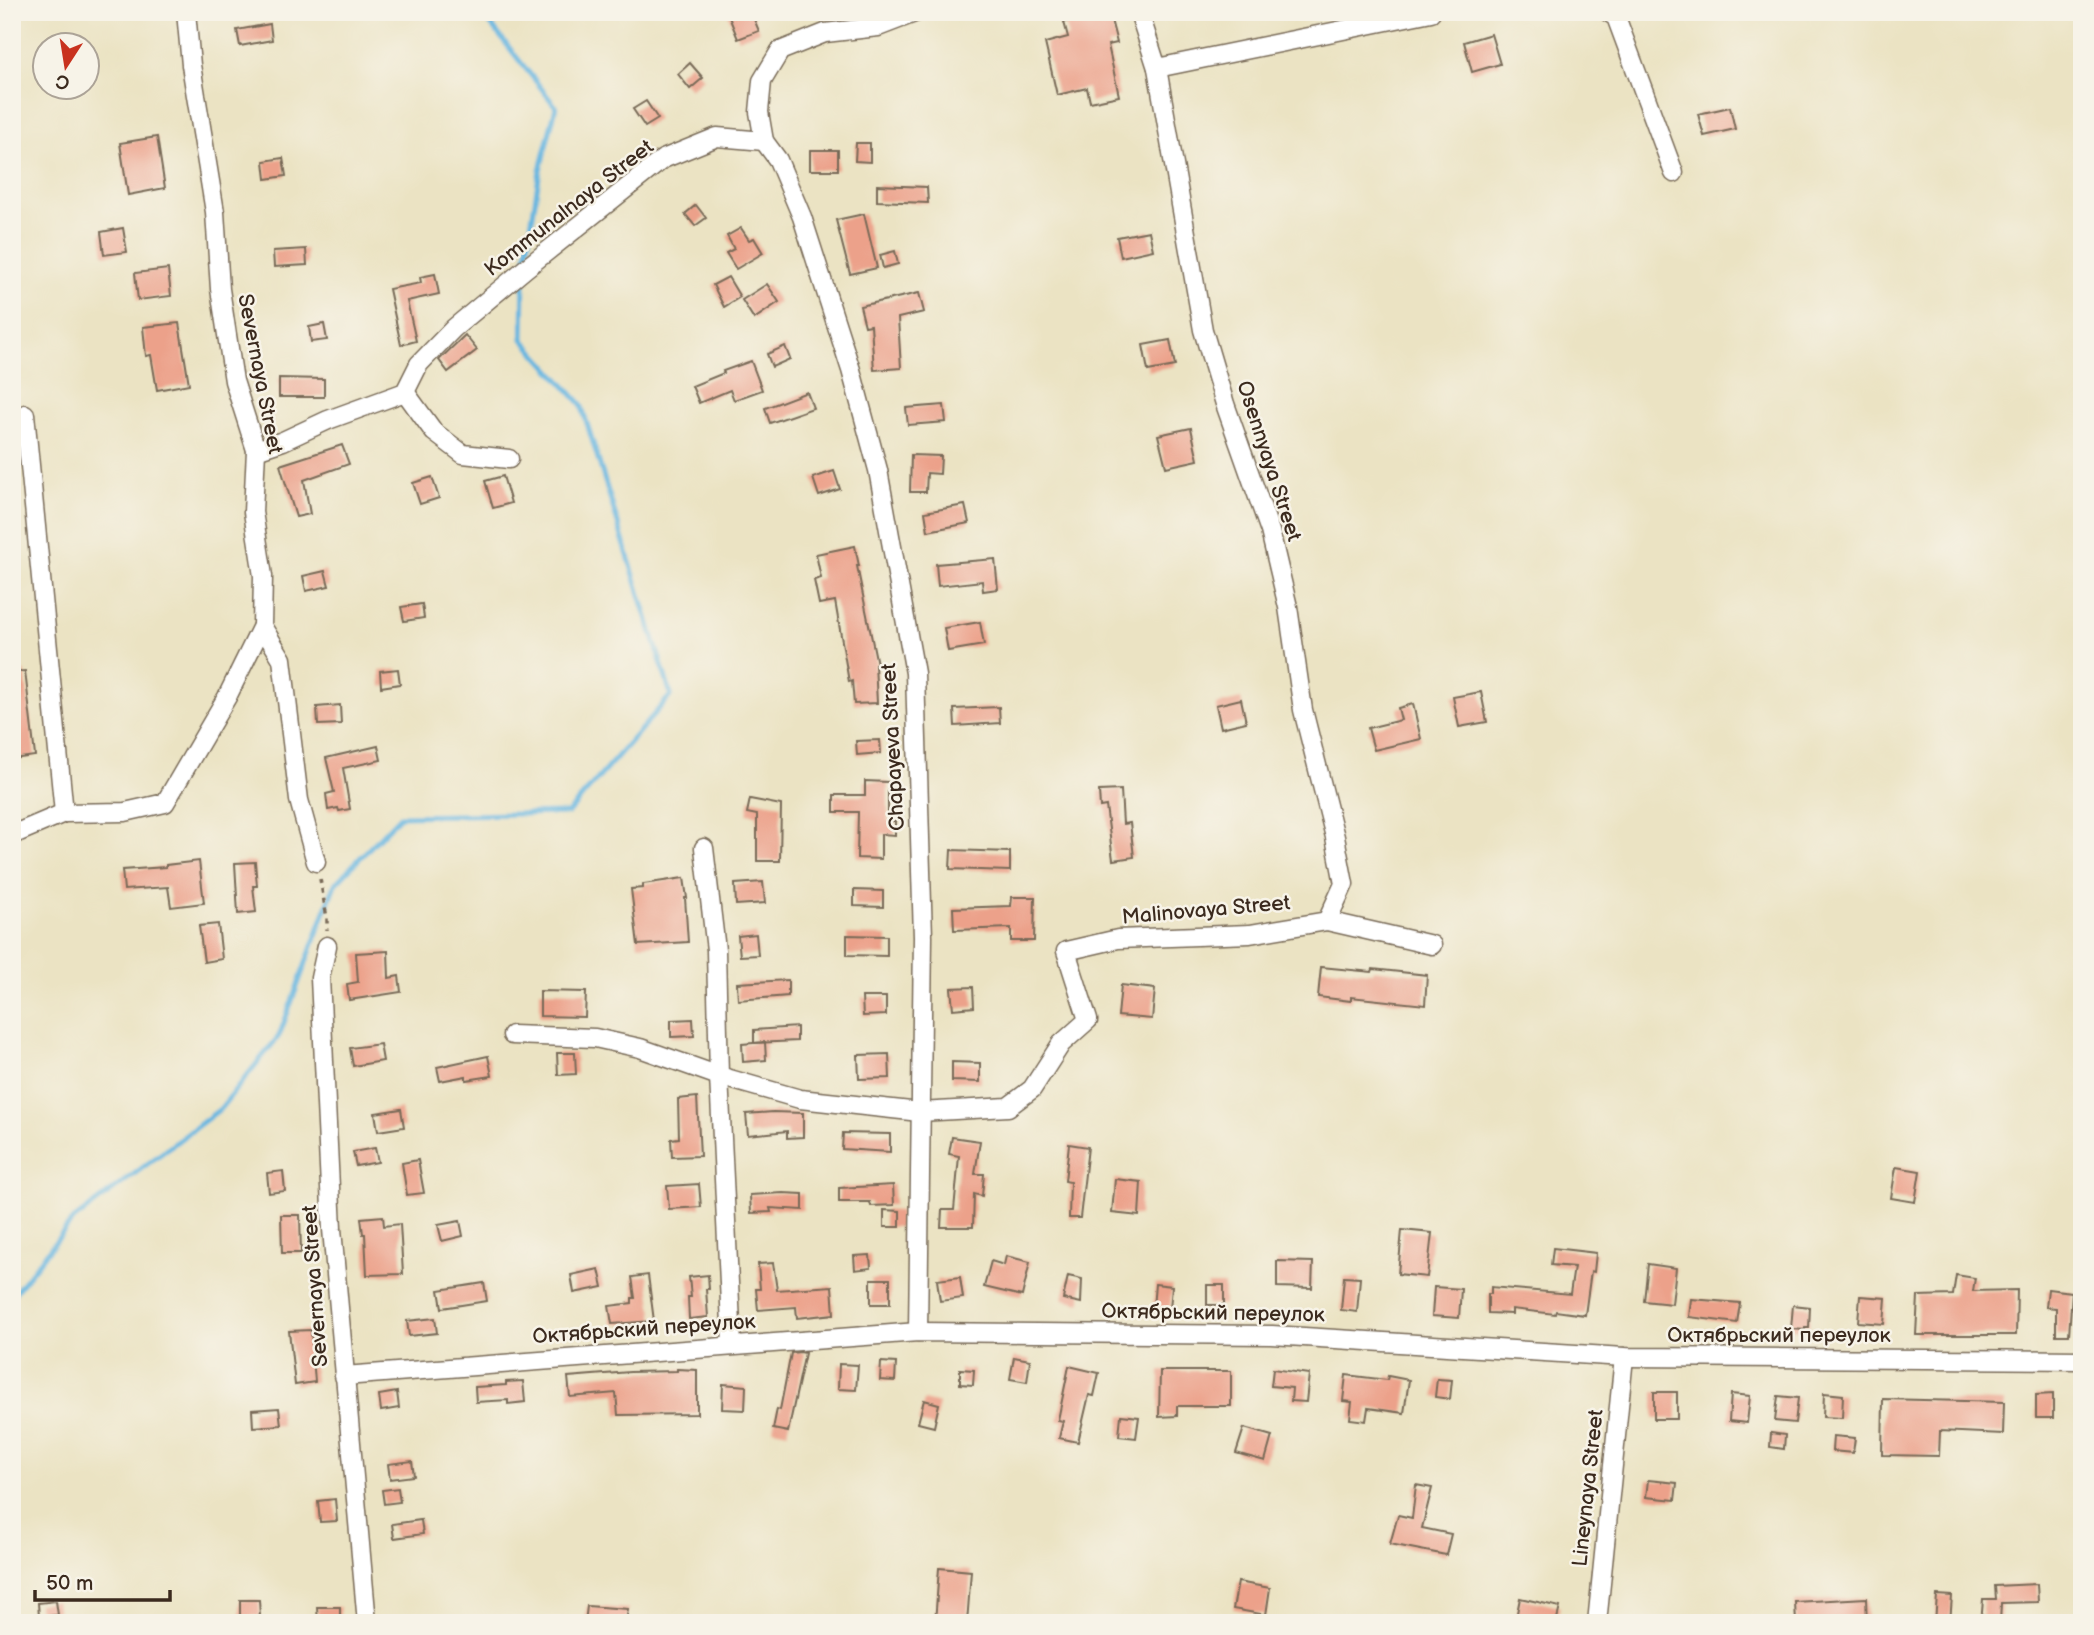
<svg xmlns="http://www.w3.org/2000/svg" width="2094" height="1635" viewBox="0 0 2094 1635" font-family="'Balsamiq Sans',sans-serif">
  <rect width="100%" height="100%" fill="#f7f3e8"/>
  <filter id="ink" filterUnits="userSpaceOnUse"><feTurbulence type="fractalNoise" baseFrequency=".0143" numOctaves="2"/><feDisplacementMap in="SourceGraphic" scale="14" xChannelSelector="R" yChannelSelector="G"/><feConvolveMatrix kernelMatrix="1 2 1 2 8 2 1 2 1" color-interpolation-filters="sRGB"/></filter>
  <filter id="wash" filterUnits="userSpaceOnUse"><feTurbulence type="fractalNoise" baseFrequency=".00686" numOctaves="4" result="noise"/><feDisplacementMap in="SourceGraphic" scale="28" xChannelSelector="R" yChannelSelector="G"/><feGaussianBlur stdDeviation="1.57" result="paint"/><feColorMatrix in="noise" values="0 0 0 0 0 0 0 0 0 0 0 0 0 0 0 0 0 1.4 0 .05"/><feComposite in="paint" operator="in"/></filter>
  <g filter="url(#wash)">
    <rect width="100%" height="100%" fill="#ebe3c3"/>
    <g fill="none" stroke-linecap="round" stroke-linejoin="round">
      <g stroke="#66b6e0" stroke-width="5">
        <path d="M481,12L556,107L540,170L525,264"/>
        <path d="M12,1296L72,1221L220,1109L279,1036L335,884L400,816L568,813L671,695L581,404L523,339L524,277"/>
      </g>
    </g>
    <g id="blocks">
      <g fill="#eca18a">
        <path d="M727,12H751L759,31L738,39Z"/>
        <path d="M1109,12L1117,43L1108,45L1119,96L1090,102L1087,88L1057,95L1045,43L1068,37L1064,22Z"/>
        <path d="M270,24L272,40L240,46L237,30Z"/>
        <path d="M1491,34L1500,64L1472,72L1464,42Z"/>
        <path d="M690,63L703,78L690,89L678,74Z"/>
        <path d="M646,101L658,119L645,127L633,109Z"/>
        <path d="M1730,107L1735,129L1704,136L1698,114Z"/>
        <path d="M157,137L165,188L128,195L120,143Z"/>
        <path d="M856,143H870V162L855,161Z"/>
        <rect x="810" y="150" width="28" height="20"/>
        <path d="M283,158L286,176L266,179L264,161Z"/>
        <path d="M877,185L927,187L928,203L877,201Z"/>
        <path d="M696,205L706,218L695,226L685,214Z"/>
        <path d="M864,214L877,268L850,274L836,220Z"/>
        <path d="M123,228L127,252L104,255L101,232Z"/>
        <path d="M741,228L749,240L754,238L763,253L736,269L726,253L734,249L727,236Z"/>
        <path d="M1149,231L1153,250L1121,257L1117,237Z"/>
        <path d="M306,249L307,265L274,267L273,251Z"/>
        <path d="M895,251L898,264L883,268L880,255Z"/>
        <path d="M168,269L171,296L138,300L135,273Z"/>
        <path d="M435,274L439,294L407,301L416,341L401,345L389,289L421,283L420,277Z"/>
        <path d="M728,277L740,297L724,307L713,285Z"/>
        <path d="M767,284L779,302L754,319L742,300Z"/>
        <path d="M919,293L924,312L898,318L901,368L874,370L871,325L865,326L860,306Z"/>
        <path d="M179,323L189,384L157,390L151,355L146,356L143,327Z"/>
        <path d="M324,324L327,340L311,342L309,327Z"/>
        <path d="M465,335L477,350L448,372L439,360Z"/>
        <path d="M1170,340L1175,366L1148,371L1143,345Z"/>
        <path d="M785,346L790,359L772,367L767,354Z"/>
        <path d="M751,361L762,390L734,400L730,390L699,403L692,386L724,373L723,371Z"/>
        <path d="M279,378L324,379V397H279Z"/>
        <path d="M807,392L813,408L770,423L765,408Z"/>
        <path d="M944,405L946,422L908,425L906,408Z"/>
        <path d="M1191,428L1198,460L1166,467L1158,435Z"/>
        <path d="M342,445L349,464L304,480L310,514L296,517L280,465Z"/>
        <path d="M911,455L941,456L940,474L927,473L926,492H910Z"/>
        <path d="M834,471L840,489L819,496L813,478Z"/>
        <path d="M503,476L511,503L493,508L485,481Z"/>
        <path d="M432,477L439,498L420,504L413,483Z"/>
        <path d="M965,505L969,523L928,531L925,512Z"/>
        <path d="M855,546L859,566H857L877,664H875L877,703L854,704L852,681L849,682L835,601L819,604L814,580L821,578L816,554Z"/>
        <path d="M995,559L998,589L983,591L982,581L938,586L936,564Z"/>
        <path d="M325,571L329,586L306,591L303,576Z"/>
        <path d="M422,604L424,618L404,621L401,607Z"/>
        <path d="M980,622L984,645L948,651L944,628Z"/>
        <path d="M398,669L400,684L381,687L380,671Z"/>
        <path d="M25,671L35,756L12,759V672Z"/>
        <path d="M1481,692L1487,722L1459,727L1453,697Z"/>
        <path d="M1241,699L1246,722L1221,728L1216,705Z"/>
        <path d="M1413,704L1421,739L1374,750L1368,728L1401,720L1398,708Z"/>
        <path d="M340,705L341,724L318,725L317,707Z"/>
        <path d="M999,707L1000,723L955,726L954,709Z"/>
        <path d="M880,740L881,753L857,755L856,741Z"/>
        <path d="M378,746L381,760L343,768L350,809L339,811L338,808L328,810L326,794L334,792L326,758Z"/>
        <path d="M865,781L888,782V821H895V835L881,834V859L857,858L858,812H834V795H865Z"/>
        <path d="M1121,790L1123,824L1130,823L1134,857L1113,860L1106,806L1100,807L1099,791Z"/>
        <path d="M750,799L781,805L780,861H757V815L747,813Z"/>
        <path d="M951,850L1010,852V871L950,869Z"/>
        <path d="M199,861L204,903L171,907L168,887L124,890L122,870L166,867V865Z"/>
        <path d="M255,862L257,886H253L256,912L238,914L235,863Z"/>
        <path d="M684,878L687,898H685L688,942L638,945L631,889L643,888V884Z"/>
        <path d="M763,882L765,903L736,905L735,884Z"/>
        <path d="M854,890L883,891V907L854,906Z"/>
        <path d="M1012,897H1035L1034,941H1011V928L954,930L953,908L1011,906Z"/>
        <path d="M218,924L222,959L204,962L199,926Z"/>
        <path d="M756,934L758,955L740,956L738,936Z"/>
        <path d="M847,935L887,936V956L847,955Z"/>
        <path d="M388,951L389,978L399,976L401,992L349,1000L347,984L358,982L356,953Z"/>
        <path d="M1321,967L1372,972L1373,969L1427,975L1425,1005L1351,997V1001L1318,997Z"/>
        <path d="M788,980V996L738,1000L737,983Z"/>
        <path d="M1121,985L1155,989L1152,1019L1118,1016Z"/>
        <path d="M973,987L974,1007L953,1009L951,988Z"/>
        <path d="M540,991L586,992L585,1017L540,1016Z"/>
        <path d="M862,997H886V1015L863,1016Z"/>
        <path d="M693,1019L694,1036L671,1037V1020Z"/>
        <path d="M797,1027V1041L754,1043V1030Z"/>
        <path d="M765,1042L766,1060L743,1062L742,1044Z"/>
        <path d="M380,1044L383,1061L353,1066L350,1048Z"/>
        <path d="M557,1053H575L576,1074L558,1075Z"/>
        <path d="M889,1054L890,1078L859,1079L858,1055Z"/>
        <path d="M488,1056L492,1076L466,1080V1076L440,1081L437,1067Z"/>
        <path d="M952,1062L980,1063V1082L952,1081Z"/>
        <path d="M697,1097L700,1156L672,1157L671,1139L679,1138L678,1099Z"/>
        <path d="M401,1109L404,1127L378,1131L375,1113Z"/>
        <path d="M773,1112L803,1113V1137L787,1138V1131L748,1135L746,1114Z"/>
        <path d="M843,1133L890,1134V1152L842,1149Z"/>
        <path d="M952,1137L980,1141L975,1174H984L982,1196L974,1194L973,1227H941L942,1210H954L959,1156L949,1154Z"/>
        <path d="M1069,1144L1088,1147L1080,1218H1069L1070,1182L1065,1181Z"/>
        <path d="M375,1148L378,1162L356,1166L353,1152Z"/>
        <path d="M418,1160L424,1193L407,1195L402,1163Z"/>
        <path d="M1896,1167L1920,1171L1915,1202L1891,1198Z"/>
        <path d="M283,1171L285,1191L269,1193L267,1173Z"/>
        <path d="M1115,1179L1141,1182L1139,1216L1112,1213Z"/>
        <path d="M699,1184L701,1207L669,1209L667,1186Z"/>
        <path d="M893,1185L894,1205L871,1206L870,1202H839V1188Z"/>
        <path d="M783,1193L803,1194V1210L770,1208L771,1212L751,1213L750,1195Z"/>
        <path d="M884,1210L900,1211V1227H884Z"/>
        <path d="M281,1215H300L301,1253H282Z"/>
        <path d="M383,1216L384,1226L400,1224L403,1274L367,1275L365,1234H363L361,1218Z"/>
        <path d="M460,1221L463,1236L442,1241L438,1225Z"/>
        <path d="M1402,1230L1432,1233L1427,1277L1398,1274Z"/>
        <path d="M1553,1248L1596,1253L1594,1272L1591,1271L1585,1315L1556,1311L1555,1314L1512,1309V1314L1488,1313V1294H1491V1287L1570,1294L1574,1267L1551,1265Z"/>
        <path d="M870,1255L871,1268L855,1270L854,1256Z"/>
        <path d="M1006,1256L1030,1262L1022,1296L984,1287L991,1261L1004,1265Z"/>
        <path d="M1277,1261L1313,1262L1312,1288L1277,1287Z"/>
        <path d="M773,1263L777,1290L832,1286L834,1314L797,1318L796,1307L758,1310L756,1289H760L758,1264Z"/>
        <path d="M1648,1264L1676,1268L1672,1304L1644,1301Z"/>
        <path d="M599,1269L603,1287L574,1293L571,1275Z"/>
        <path d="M648,1275L654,1321L612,1324L609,1306L632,1303V1298H635L632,1277Z"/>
        <path d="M708,1275L709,1289H706L708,1317L689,1319L688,1297H691L689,1277Z"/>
        <path d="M1956,1275L1975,1278L1973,1291L2017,1290L2016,1335H1916L1918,1296L1953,1295Z"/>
        <path d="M1068,1276L1082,1279L1081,1303L1063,1299Z"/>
        <path d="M960,1277L963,1298L940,1301L937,1280Z"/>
        <path d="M1344,1277L1360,1278L1357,1312L1341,1310Z"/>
        <rect x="871" y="1279" width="19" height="25"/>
        <path d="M484,1283L487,1301L442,1308L439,1290Z"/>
        <path d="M1155,1284L1172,1286L1170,1309L1153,1308Z"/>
        <rect x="1207" y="1285" width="17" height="20"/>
        <path d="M1434,1287L1461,1289L1459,1318L1432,1316Z"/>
        <path d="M2048,1289L2072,1292L2069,1335H2056V1308L2046,1307Z"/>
        <path d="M1860,1296L1886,1298L1884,1324L1858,1322Z"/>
        <path d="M1691,1299L1740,1303L1737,1323L1689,1317Z"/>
        <path d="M1793,1305L1810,1307L1809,1328H1805V1330L1791,1329Z"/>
        <path d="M435,1318L437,1333L409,1336L407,1321Z"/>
        <path d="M311,1330L315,1382L295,1385L289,1331Z"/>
        <path d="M800,1352L805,1353L788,1432L773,1429L777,1409L780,1410L791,1353Z"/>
        <path d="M1014,1357L1030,1360L1027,1382L1010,1379Z"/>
        <path d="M881,1362L896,1363L895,1381L880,1380Z"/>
        <path d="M839,1364L858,1365L856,1390L838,1389Z"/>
        <path d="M1069,1366L1099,1373L1094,1396L1089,1395L1078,1442L1059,1438L1063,1421L1058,1420Z"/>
        <path d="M677,1369L697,1370V1414L618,1415L616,1393L570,1397L568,1377L630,1372L677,1371Z"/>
        <path d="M960,1369L974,1370L973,1385L960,1384Z"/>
        <path d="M1273,1369L1309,1374L1306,1402L1291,1401L1292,1388L1271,1386Z"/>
        <path d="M1160,1371H1231V1406H1177V1416L1159,1417Z"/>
        <path d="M1346,1375L1387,1380L1388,1376L1409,1380L1404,1413L1368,1408L1366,1421L1350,1419L1352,1402L1343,1401Z"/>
        <path d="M1437,1379L1452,1380L1450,1399L1435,1397Z"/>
        <path d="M523,1381L525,1402L508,1404V1400L476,1402L475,1387L506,1385V1382Z"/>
        <path d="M723,1384L746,1386L745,1410L722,1409Z"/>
        <path d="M397,1392L399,1408L381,1411L379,1395Z"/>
        <rect x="1654" y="1392" width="23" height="27"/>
        <path d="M1824,1393L1843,1395L1842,1418L1823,1417Z"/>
        <path d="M1731,1394L1750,1396L1747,1423L1729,1421Z"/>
        <path d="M2053,1394V1418H2036V1395Z"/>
        <path d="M1778,1396L1798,1398L1795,1423L1775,1421Z"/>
        <path d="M1883,1399L2004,1402L2003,1434L1940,1431L1939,1456L1882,1455Z"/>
        <path d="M924,1400L939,1404L934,1427L918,1423Z"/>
        <path d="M279,1408L281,1425L253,1427L252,1410Z"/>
        <path d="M1121,1415L1139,1417L1136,1438L1119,1436Z"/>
        <path d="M1244,1428L1272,1436L1265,1461L1236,1453Z"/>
        <path d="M1771,1433L1785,1435L1784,1449L1770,1447Z"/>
        <path d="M1833,1436L1855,1438L1853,1453L1832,1451Z"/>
        <path d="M412,1461L414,1476L390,1479L388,1464Z"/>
        <path d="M1648,1480L1677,1483L1675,1500L1646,1497Z"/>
        <path d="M1416,1485L1432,1488L1422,1528L1451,1534L1446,1555L1390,1544L1398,1515L1412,1518Z"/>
        <path d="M398,1488L400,1502L384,1504L382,1490Z"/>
        <path d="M335,1499L337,1521L320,1522L318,1501Z"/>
        <path d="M421,1520L423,1534L394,1538L392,1524Z"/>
        <path d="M939,1568L971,1571L967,1623H935Z"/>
        <path d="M1238,1582L1270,1588L1266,1615L1233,1609Z"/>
        <path d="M2037,1584L2038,1602L2001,1603L2000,1623H1981L1983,1599H1996L1995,1586Z"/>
        <path d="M1937,1595L1952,1596L1950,1623H1935Z"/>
        <path d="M1520,1598L1560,1607L1556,1623H1515Z"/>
        <path d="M1866,1598L1867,1623H1796L1795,1602Z"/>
        <path d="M240,1600H259L260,1616L240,1617Z"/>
        <path d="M56,1601L58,1615L39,1617L38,1603Z"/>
        <path d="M587,1606L628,1609L626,1623H585Z"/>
        <path d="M317,1607H340V1623H318Z"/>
      </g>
    </g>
  </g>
  <g filter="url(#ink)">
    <use href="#blocks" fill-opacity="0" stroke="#796b58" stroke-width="2"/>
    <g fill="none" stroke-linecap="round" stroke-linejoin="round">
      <g stroke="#796b58" stroke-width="21">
        <g id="minor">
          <path d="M186,12L191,65L215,212L220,289L234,381L256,450L253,512L263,576L262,626L282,659L299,800L316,862"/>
          <path d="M1139,12L1157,68L1203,330L1225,404L1270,531L1288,607L1303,710L1335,837L1344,884L1327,921"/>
          <path d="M1608,12L1616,17L1674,173"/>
          <path d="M1157,68L1431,12"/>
          <path d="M764,141L778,160L802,217L851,370L878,470L915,673L923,937L918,1332"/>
          <path d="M405,392L434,432L463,454L509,459"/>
          <path d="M25,414L64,813"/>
          <path d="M256,450L283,441L328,420L405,392L419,364L454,328L525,269L663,159L717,137L764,141L759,112L762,81L780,51L825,33L878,27L917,12"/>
          <path d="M12,835L64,813L125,812L165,803L227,697L262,626"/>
          <path d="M704,848L716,950L719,1076L732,1345"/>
          <path d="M327,946L320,978L332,1229L367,1623"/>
          <path d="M512,1035L595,1038L640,1048L719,1076L800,1099L920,1112L1008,1107L1032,1089L1061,1044L1088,1020L1066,951L1118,939L1250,934L1327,921L1432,945"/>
          <path d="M344,1376L918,1332L1272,1335L1624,1357L2082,1360"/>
          <path d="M1597,1623L1624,1357"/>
        </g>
      </g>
      <path stroke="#796b58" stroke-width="3.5" stroke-dasharray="5 5" stroke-linecap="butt" d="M320,879L327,918V930"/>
      <use href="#minor" stroke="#fff" stroke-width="18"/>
    </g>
  </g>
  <g text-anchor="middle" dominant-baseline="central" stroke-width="5" stroke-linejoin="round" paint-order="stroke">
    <g font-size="21" fill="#3b2a1e" stroke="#f7f3e8">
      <text transform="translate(569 208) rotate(-38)">Kommunalnaya Street</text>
      <text transform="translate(260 374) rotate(79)">Severnaya Street</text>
      <text transform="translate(1269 461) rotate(72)">Osennyaya Street</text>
      <text transform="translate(893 747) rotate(-93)">Chapayeva Street</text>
      <text transform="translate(1206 910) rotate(-5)">Malinovaya Street</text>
      <text transform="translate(315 1286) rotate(-94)">Severnaya Street</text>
      <text transform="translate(1213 1313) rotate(1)">Октябрьский переулок</text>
      <text transform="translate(644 1329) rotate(-4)">Октябрьский переулок</text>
      <text x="1779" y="1335">Октябрьский переулок</text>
      <text transform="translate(1588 1488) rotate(-84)">Lineynaya Street</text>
    </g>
  </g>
  <rect width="2094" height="1635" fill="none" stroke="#f7f3e8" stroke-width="42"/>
  <g transform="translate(66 66) rotate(192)"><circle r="33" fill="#f7f3e8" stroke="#aca397" stroke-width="2"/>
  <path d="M0-5L12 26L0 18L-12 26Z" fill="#c8321e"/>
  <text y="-10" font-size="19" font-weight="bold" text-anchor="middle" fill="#3b2a1e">С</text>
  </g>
  <path d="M35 1590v10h135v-10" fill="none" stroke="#3b2a1e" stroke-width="3.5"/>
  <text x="46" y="1590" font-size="21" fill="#3b2a1e" stroke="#f7f3e8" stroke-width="5" paint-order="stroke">50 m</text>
</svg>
